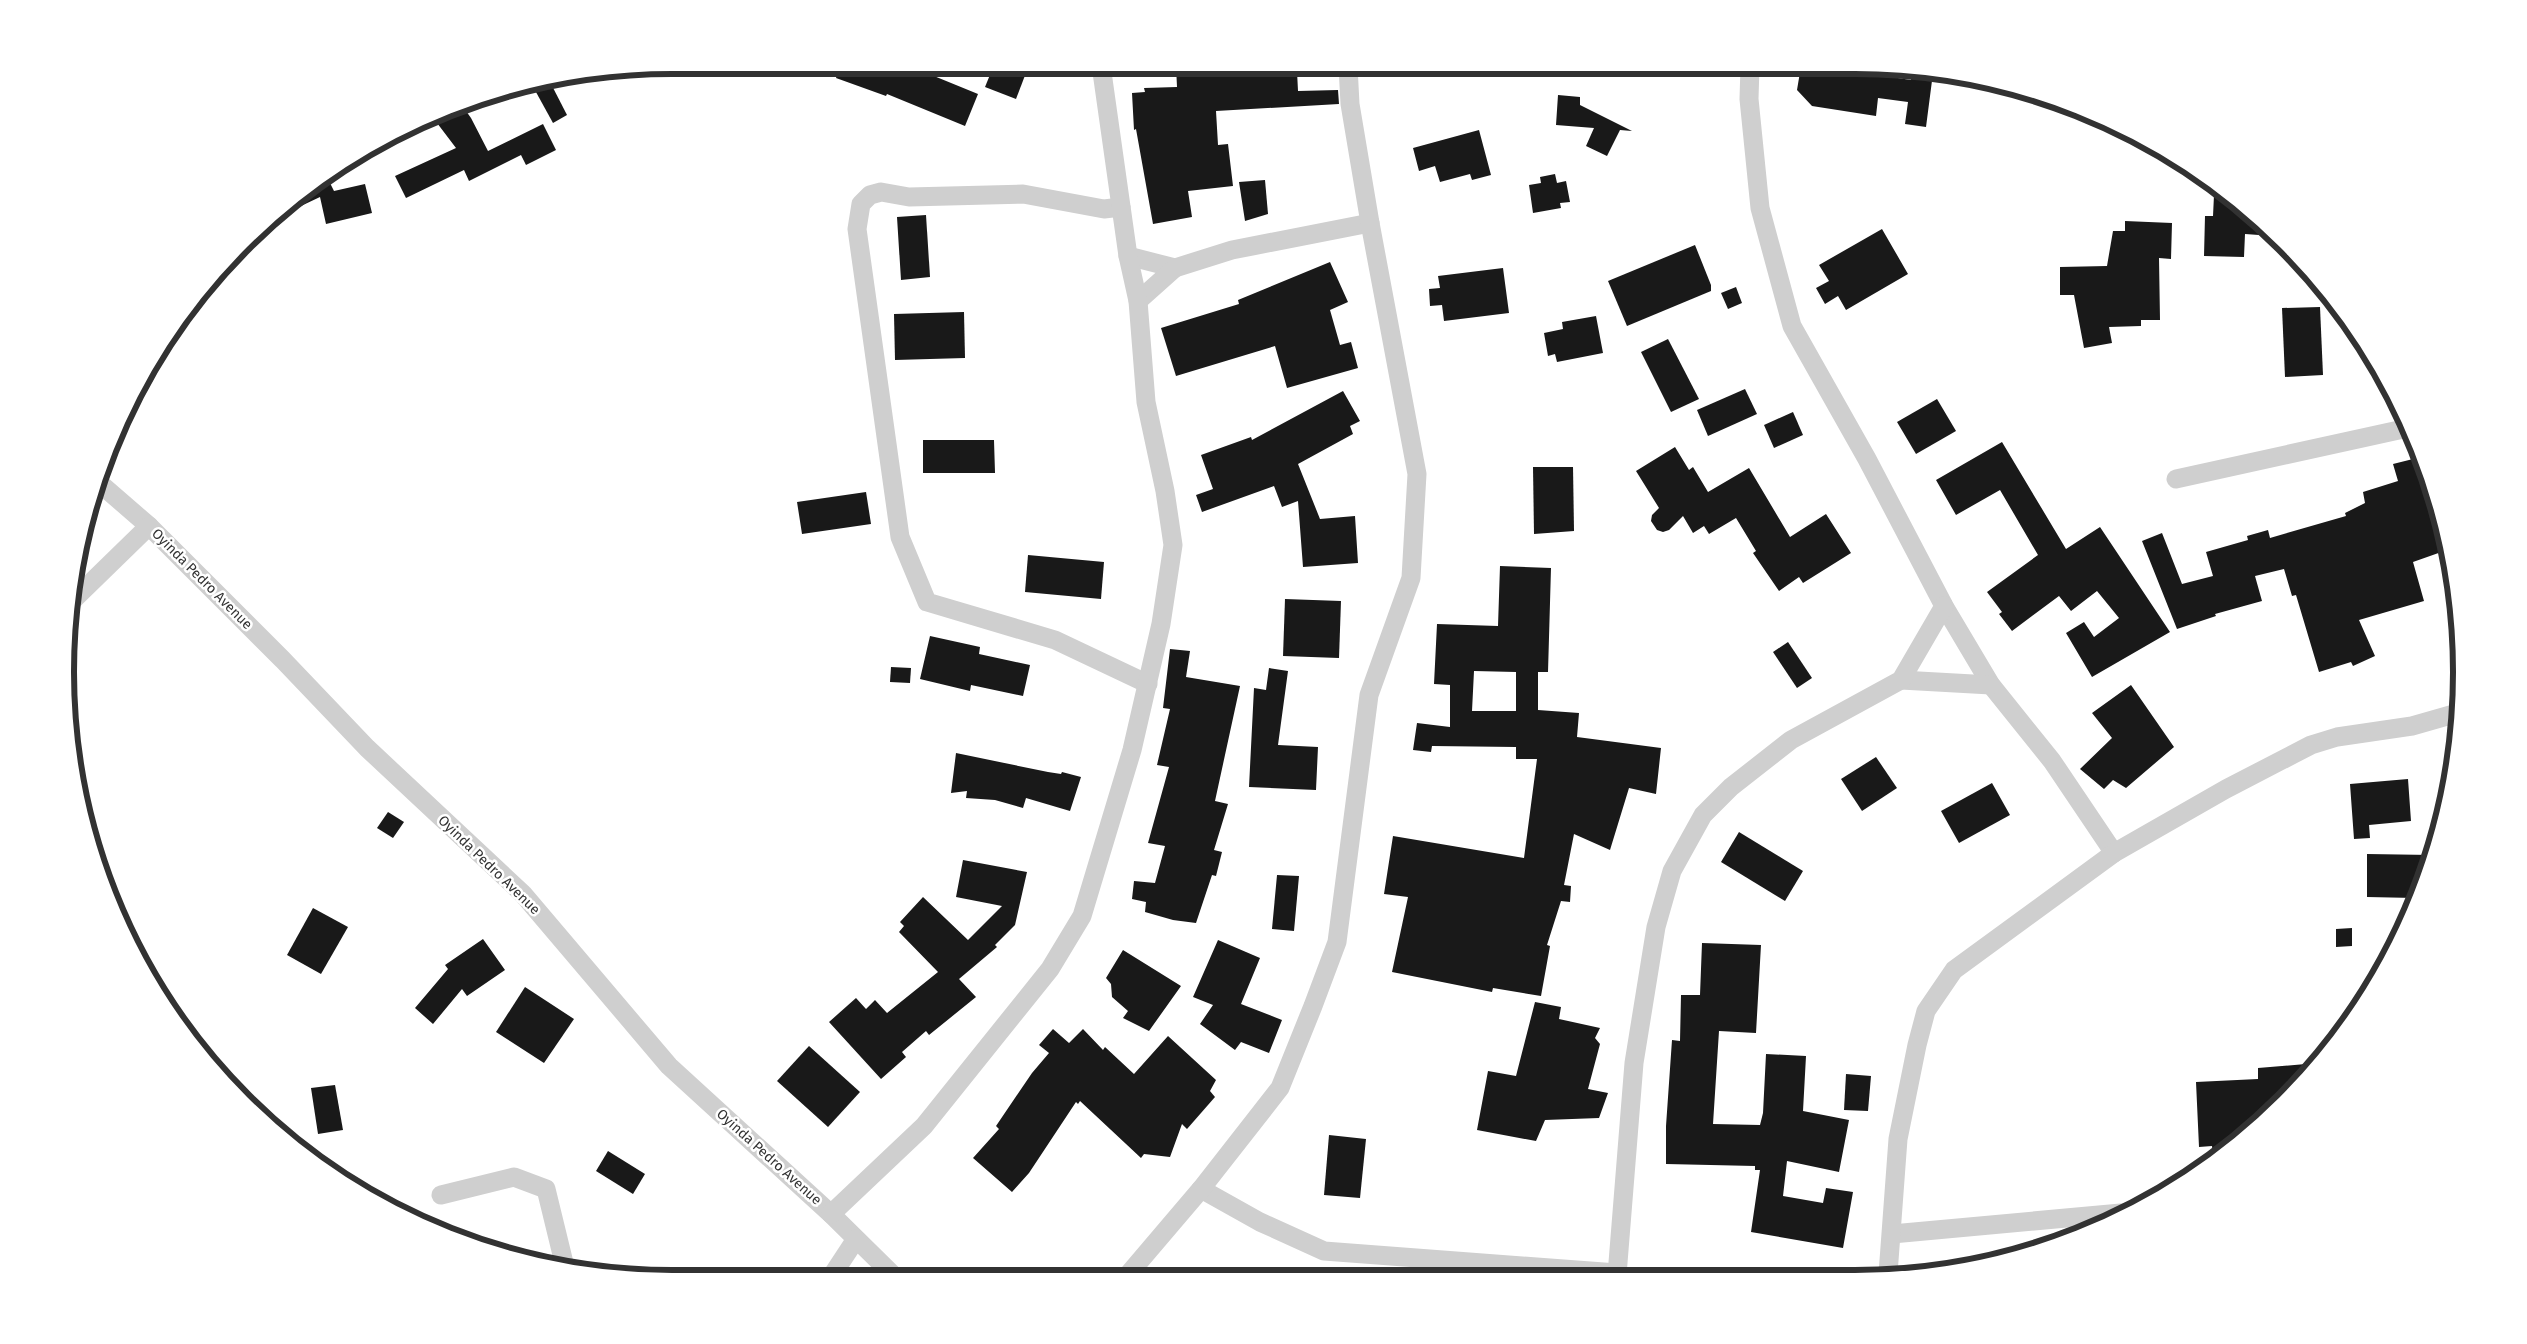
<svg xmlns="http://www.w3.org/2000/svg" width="2527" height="1344" viewBox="0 0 2527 1344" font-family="'Fira Sans',sans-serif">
  <rect width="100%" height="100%" fill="#fff"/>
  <g fill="#191919" fill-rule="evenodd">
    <path d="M840,65H907L978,94L965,126L887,94L886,96L836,78Z"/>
    <path d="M994,65H1029L1016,99L985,87Z"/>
    <path d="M1176,66H1217V75L1297,71L1298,91L1338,90L1339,104L1216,111L1218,145L1228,144L1233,186L1188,191L1192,217L1153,224L1136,129L1134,130L1132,93L1145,92L1144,88L1177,87Z"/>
    <path d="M1801,66H1818L1911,80L1912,69L1933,73L1926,127L1905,124L1908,102L1878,98L1876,116L1812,106L1797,90Z"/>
    <path d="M548,78L567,115L553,123L531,83Z"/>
    <path d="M1558,95L1580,97V105L1632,131L1620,130L1607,156L1586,146L1594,128L1556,125Z"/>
    <path d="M461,104L471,118L488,151L543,124L556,150L526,165L521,155L469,181L464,170L406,198L395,176L456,148L434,119Z"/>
    <path d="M1479,130L1491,175L1472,180L1470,174L1440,182L1435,166L1419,171L1413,148Z"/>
    <path d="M1555,174L1557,183L1566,181L1570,202L1560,203L1561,208L1533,213L1529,185L1541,183L1540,177Z"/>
    <path d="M326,175L334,191L365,184L372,213L326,224L320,197L284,214L282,210L302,191Z"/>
    <path d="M1265,180L1268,214L1245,221L1239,182Z"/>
    <path d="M2214,195L2231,196L2273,236L2245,234L2244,257L2204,256L2205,216H2213Z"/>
    <path d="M926,215L930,277L901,280L897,217Z"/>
    <path d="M2125,221L2172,223L2171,259L2159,258L2160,320H2141V326L2109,327L2112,343L2084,348L2074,295H2060V267L2107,266L2113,231H2125Z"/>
    <path d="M1882,229L1908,274L1846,310L1838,296L1825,304L1816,288L1829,281L1819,265Z"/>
    <path d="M1695,245L1711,285V291L1627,326L1608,281Z"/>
    <path d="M1330,262L1348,302L1330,310L1340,345L1351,342L1358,368L1287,388L1275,346L1176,376L1161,328L1239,304L1238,300Z"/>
    <path d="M1503,268L1509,313L1444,321L1442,305L1430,306L1429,289L1440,288L1438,276Z"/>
    <path d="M1736,287L1742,303L1728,309L1721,293Z"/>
    <path d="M2320,307L2323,375L2285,377L2282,308Z"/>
    <path d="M964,312L965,358L895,360L894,314Z"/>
    <path d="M1596,316L1603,353L1557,362L1555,354L1548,356L1544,333L1563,329L1562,322Z"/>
    <path d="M1668,339L1699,399L1671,412L1641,352Z"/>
    <path d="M1745,389L1757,414L1708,436L1697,410Z"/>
    <path d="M1343,391L1360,421L1350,426L1353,434L1298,464L1320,519L1355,516L1358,563L1303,567L1298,501L1282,507L1274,486L1202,512L1196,495L1213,489L1201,455L1251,437L1252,440Z"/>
    <path d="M1937,399L1956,431L1916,454L1897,422Z"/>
    <path d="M1793,412L1803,435L1774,448L1764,425Z"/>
    <path d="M923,440H994L995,473H923Z"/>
    <path d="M2002,442L2066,549L2100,527L2170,632L2092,677L2066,633L2084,622L2094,637L2119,618L2097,591L2071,611L2059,596L2012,631L1999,614L2002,612L1987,592L2038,555L2000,490L1956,515L1936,480Z"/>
    <path d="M1675,447L1689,470L1693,467L1708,492L1749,468L1790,537L1826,514L1851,553L1803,583L1799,577L1779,591L1753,553L1756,551L1736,518L1709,534L1704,526L1693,533L1683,516L1669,530L1663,532L1657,530L1651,521L1652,515L1659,508L1636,471Z"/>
    <path d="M2417,458L2423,478L2430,477L2447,550L2413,562L2424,601L2359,620L2375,656L2353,666L2351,662L2319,672L2296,595L2292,596L2284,569L2255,576L2262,601L2215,614L2216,616L2177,629L2142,541L2162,533L2182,584L2213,576L2206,552L2248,540L2247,536L2268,530L2270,538L2346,516L2345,513L2365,503L2363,492L2398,481L2393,464Z"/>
    <path d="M1533,467H1573L1574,531L1534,534Z"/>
    <path d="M866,492L871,524L802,534L797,502Z"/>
    <path d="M1028,555L1104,562L1101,599L1025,592Z"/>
    <path d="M1500,566L1551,568L1548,672H1538V710L1579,713L1577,737L1661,748L1656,794L1629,788L1610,850L1574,834L1564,885L1571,886L1570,902L1561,901L1547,945L1550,946L1541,996L1493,988L1492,992L1392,972L1408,897L1384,894L1393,836L1524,858L1537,759H1516V747L1432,746L1431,752L1413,750L1417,723L1450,727V685L1434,684L1437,624L1498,626ZM1474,671L1516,672V711H1472Z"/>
    <path d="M1285,599L1341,601L1339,658L1283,656Z"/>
    <path d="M930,636L980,647L979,654L1030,665L1023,696L971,685L970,691L920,679Z"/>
    <path d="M1788,642L1812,678L1797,688L1773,652Z"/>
    <path d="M1170,649L1190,651L1186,677L1240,686L1215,801L1228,804L1214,850L1222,852L1216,876L1212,875L1196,923L1173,920L1145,912L1146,902L1132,899L1134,881L1155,883L1165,846L1148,843L1169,767L1157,765L1170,709L1163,708Z"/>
    <path d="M891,667L911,668L910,683L890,682Z"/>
    <path d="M1269,668L1288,671L1278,745L1318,747L1316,790L1249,787L1254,688L1266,690Z"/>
    <path d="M2131,685L2174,747L2126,788L2113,780L2104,789L2080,769L2112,738L2092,713Z"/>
    <path d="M956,753L1048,772L1061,774L1062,772L1081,777L1070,811L1026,798L1023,808L995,800L966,798L967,791L951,793Z"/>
    <path d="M1876,757L1897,788L1862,811L1841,779Z"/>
    <path d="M2408,779L2411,821L2369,825L2370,838L2354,839L2350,784Z"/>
    <path d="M1992,783L2010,815L1959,843L1941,811Z"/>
    <path d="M388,812L404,822L393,838L377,828Z"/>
    <path d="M1739,832L1803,871L1785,901L1721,862Z"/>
    <path d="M2367,854L2432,855L2415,898L2367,897Z"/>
    <path d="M963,860L1027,872L1015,925L995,945L997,947L959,979L976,997L929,1035L926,1031L902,1052L906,1057L881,1079L829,1022L856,998L866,1009L875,1000L887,1013L938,972L899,932L904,926L900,922L923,897L968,940L1002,906L956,897Z"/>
    <path d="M1277,875L1299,876L1294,931L1272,929Z"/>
    <path d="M313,908L348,927L321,974L287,955Z"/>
    <path d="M2352,928V946L2336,947V929Z"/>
    <path d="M483,939L505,970L467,996L462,989L433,1024L415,1008L448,969L445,965Z"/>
    <path d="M1218,940L1260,958L1241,1004L1282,1020L1269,1053L1241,1042L1235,1050L1200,1024L1213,1005L1193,997Z"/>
    <path d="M1702,943L1761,945L1756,1033L1719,1031L1713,1124L1760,1125L1763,1113L1766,1054L1806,1056L1803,1111L1849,1120L1839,1172L1787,1161L1783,1196L1823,1203L1826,1188L1853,1192L1843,1248L1751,1232L1760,1170H1755V1166L1666,1164V1126L1672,1040L1680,1041L1681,995H1700Z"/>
    <path d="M1123,950L1181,986L1149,1031L1123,1018L1128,1011L1112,997L1111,984L1106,978Z"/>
    <path d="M525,987L574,1019L544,1063L496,1032Z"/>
    <path d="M1535,1002L1561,1007L1559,1019L1600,1028L1595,1038L1600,1044L1588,1089L1608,1093L1599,1118L1545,1120L1536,1141L1477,1130L1488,1071L1516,1076Z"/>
    <path d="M1053,1029L1069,1043L1083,1029L1103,1050L1105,1047L1134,1074L1168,1036L1216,1080L1210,1091L1215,1097L1187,1129L1182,1124L1170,1157L1144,1154L1141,1158L1080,1101L1078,1104L1076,1102L1029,1173L1012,1192L973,1158L999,1129L996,1126L1032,1073L1049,1053L1039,1045Z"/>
    <path d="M809,1046L860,1092L828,1127L777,1081Z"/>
    <path d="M2317,1063L2312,1072L2225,1153L2213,1154L2212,1146L2199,1147L2196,1082L2258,1079V1068Z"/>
    <path d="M1846,1074L1871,1076L1868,1111L1844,1110Z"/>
    <path d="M335,1085L343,1130L318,1134L311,1088Z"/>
    <path d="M1329,1135L1366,1139L1360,1198L1324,1195Z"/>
    <path d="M608,1151L645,1174L633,1194L596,1171Z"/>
  </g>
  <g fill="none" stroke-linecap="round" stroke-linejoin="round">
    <g stroke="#cfcfcf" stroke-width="19">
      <path d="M1750,66L1749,99L1760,208L1792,326L1867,459L1944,606L1991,685L2052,761L2114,853"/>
      <path d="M1121,207L1104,209L1023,194L909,197L881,192L870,195L861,204L857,229L900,537L927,602L1055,640L1148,684"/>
      <path d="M1128,256L1175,268"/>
      <path d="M1138,301L1175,268L1232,250L1370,223"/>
      <path d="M2176,479L2408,428"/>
      <path d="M97,481L149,526L283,660L367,748L523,894L669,1066L831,1214L895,1277"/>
      <path d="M71,602L149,526"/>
      <path d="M1901,680L1991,685"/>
      <path d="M1201,1189L1260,1222L1324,1251L1617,1273"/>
      <path d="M441,1195L514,1177L546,1189L565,1267"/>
      <path d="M831,1214L924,1126L1050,969L1082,916L1132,750L1161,624L1173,545L1165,491L1146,402L1138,301L1128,256L1101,65"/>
      <path d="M1892,1234L2121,1213"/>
      <path d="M1888,1274L1898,1139L1917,1045L1926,1011L1954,970L2114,853L2226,789L2311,745L2337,737L2412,726L2461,712"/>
      <path d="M1617,1275L1634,1063L1656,927L1672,871L1703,815L1731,787L1791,740L1901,680L1944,606"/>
      <path d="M1127,1276L1201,1189L1280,1088L1313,1006L1337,942L1369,695L1411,578L1417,474L1370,223L1350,104L1348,66"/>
      <path d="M831,1277L856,1239"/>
    </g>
  </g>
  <g text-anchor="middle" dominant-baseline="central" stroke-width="5" stroke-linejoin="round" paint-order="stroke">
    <g font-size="14" fill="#323232" stroke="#fff">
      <text transform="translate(202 579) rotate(45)">Oyinda Pedro Avenue</text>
      <text transform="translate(489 865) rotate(44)">Oyinda Pedro Avenue</text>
      <text transform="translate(769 1157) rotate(42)">Oyinda Pedro Avenue</text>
    </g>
  </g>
  <path d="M0 0H2527V1344H0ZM672 74H1855A598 598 0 0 1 2453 672V672A598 598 0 0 1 1855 1270H672A598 598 0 0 1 74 672V672A598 598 0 0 1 672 74Z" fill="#fff" fill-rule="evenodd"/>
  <path fill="none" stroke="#323232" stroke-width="6" d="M672 74H1855A598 598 0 0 1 2453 672V672A598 598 0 0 1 1855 1270H672A598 598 0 0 1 74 672V672A598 598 0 0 1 672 74Z"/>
</svg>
